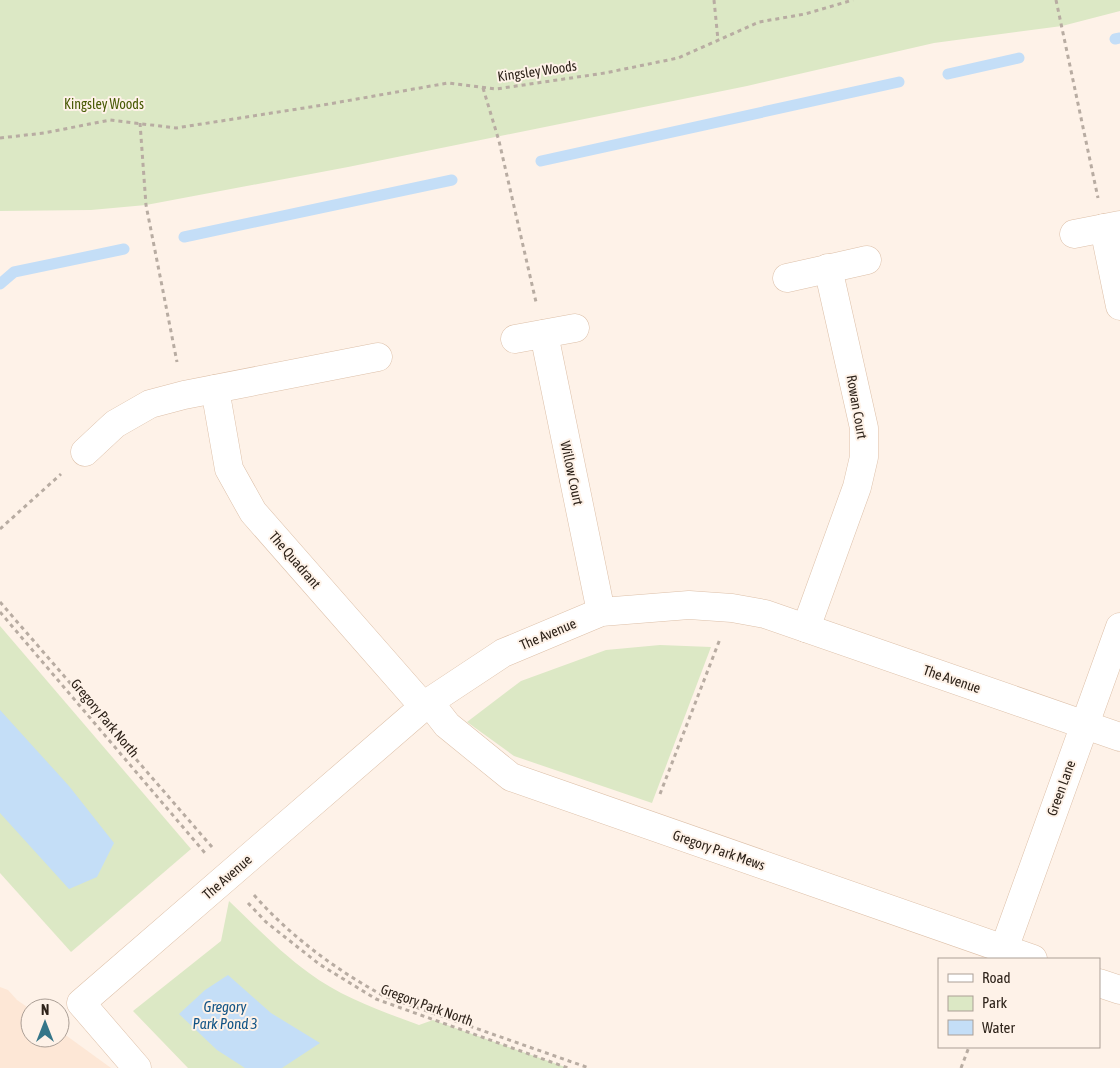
<svg xmlns="http://www.w3.org/2000/svg" width="1120" height="1068" viewBox="0 0 1120 1068" font-family="'Asap Condensed',sans-serif">
  <rect width="100%" height="100%" fill="#fef2e8"/>
  <path fill="#fde7d6" d="M0,987L8,990L17,1000L30,1009V1038H60V1031L111,1068H0Z"/>
  <g fill="#dce8c5">
    <path d="M0,0H1120V11L1062,26L934,43L747,86L348,167L146,205L91,210L0,211Z"/>
    <path d="M0,626L191,849L71,952L0,873Z"/>
    <path d="M660,645L711,647L652,803L514,756L467,722L521,681L606,650Z"/>
    <path d="M229,901C255,926 280,952 309,973C341,997 381,1011 419,1025L433,1020L568,1068H188L133,1011L221,941Z"/>
  </g>
  <g fill="#c4def7">
    <path d="M0,710L69,786L114,843L97,877L69,889L0,813Z"/>
    <path d="M228,975L271,1013L320,1043L282,1068H245L217,1050L179,1014L205,990Z"/>
  </g>
  <g fill="none" stroke-linecap="round" stroke-linejoin="round">
    <g stroke="#c4def7" stroke-width="11">
      <path d="M1115,39L1120,38"/>
      <path d="M948,74L1019,58"/>
      <path d="M541,161L899,82"/>
      <path d="M184,237L452,180"/>
      <path d="M0,284L14,272L124,249"/>
    </g>
    <g stroke="#ddc0a9" stroke-width="29">
      <g id="minor">
        <path d="M1104,228L1120,306"/>
        <path d="M1074,234L1120,225"/>
        <path d="M787,278L867,260"/>
        <path d="M544,334L601,612"/>
        <path d="M515,339L575,328"/>
        <path d="M215,389L229,469L253,512L424,707"/>
        <path d="M85,452L115,424L150,404L184,395L378,357"/>
        <path d="M806,628L857,487L864,457V428L828,268"/>
        <path d="M429,702L447,725L511,777L1033,959"/>
        <path d="M1004,949L1120,627"/>
        <path d="M1099,983L1120,990"/>
        <path d="M137,1068L81,1003L429,702L503,653L601,612L689,605L732,608L765,614L1120,737"/>
      </g>
    </g>
    <g stroke="#b8aca2" stroke-width="3" stroke-dasharray="4 4" stroke-linecap="butt">
      <path d="M714,0L718,40"/>
      <path d="M1056,0L1098,198"/>
      <path d="M483,88L499,141L536,302"/>
      <path d="M140,123L146,205L177,362"/>
      <path d="M0,138L44,133L110,120L176,128L323,105L448,83L496,89L605,73L678,58L759,22L805,14L853,0"/>
      <path d="M0,529L61,474"/>
      <path d="M0,602L212,847"/>
      <path d="M0,612L205,853"/>
      <path d="M660,794L720,639"/>
      <path d="M254,895C290,936 336,970 384,996L589,1068"/>
      <path d="M248,903L266,922L319,964L376,999L568,1068"/>
      <path d="M961,1068L969,1047"/>
    </g>
    <use href="#minor" stroke="#fff" stroke-width="28"/>
  </g>
  <g text-anchor="middle" dominant-baseline="central" stroke-width="4" stroke-linejoin="round" paint-order="stroke">
    <g font-size="14" fill="#2e231a" stroke="#fef2e8">
      <text transform="translate(537 71) rotate(-8)">Kingsley Woods</text>
      <text transform="translate(857 407) rotate(80)">Rowan Court</text>
      <text transform="translate(572 473) rotate(78)">Willow Court</text>
      <text transform="translate(295 560) rotate(49)">The Quadrant</text>
      <text transform="translate(548 634) rotate(-23)">The Avenue</text>
      <text transform="translate(952 679) rotate(19)">The Avenue</text>
      <text transform="translate(105 718) rotate(50)">Gregory Park North</text>
      <text transform="translate(1061 788) rotate(-70)">Green Lane</text>
      <text transform="translate(719 850) rotate(19)">Gregory Park Mews</text>
      <text transform="translate(227 877) rotate(-41)">The Avenue</text>
      <text transform="translate(427 1005) rotate(20)">Gregory Park North</text>
    </g>
    <g font-size="14" fill="#495a05" stroke="#fef2e8">
      <text x="104" y="104">Kingsley Woods</text>
    </g>
    <g font-size="15" font-style="italic" fill="#125486" stroke="#fef2e8">
      <text x="225" y="1006">Gregory<tspan x="225" dy="17">Park Pond 3</tspan></text>
    </g>
  </g>
  <rect x="938" y="958" width="162" height="90" fill="#fef2e8" stroke="#ab9f96"/>
  <rect x="948" y="974" width="25" height="8" fill="#ffffff" stroke="#ab9f96"/>
  <text x="982" y="983" font-size="15" fill="#2e231a">Road</text>
  <rect x="948" y="996" width="25" height="15" fill="#dce8c5" stroke="#ab9f96"/>
  <text x="982" y="1008" font-size="15" fill="#2e231a">Park</text>
  <rect x="948" y="1020" width="25" height="15" fill="#c4def7" stroke="#ab9f96"/>
  <text x="982" y="1033" font-size="15" fill="#2e231a">Water</text>
  <g transform="translate(45 1023)"><circle r="24" fill="#fef2e8" stroke="#ab9f96"/>
  <path d="M0-4L9 19L0 12L-9 19Z" fill="#357689"/>
  <text y="-8" font-size="14" font-weight="bold" text-anchor="middle" fill="#2e231a">N</text>
  </g>
</svg>
